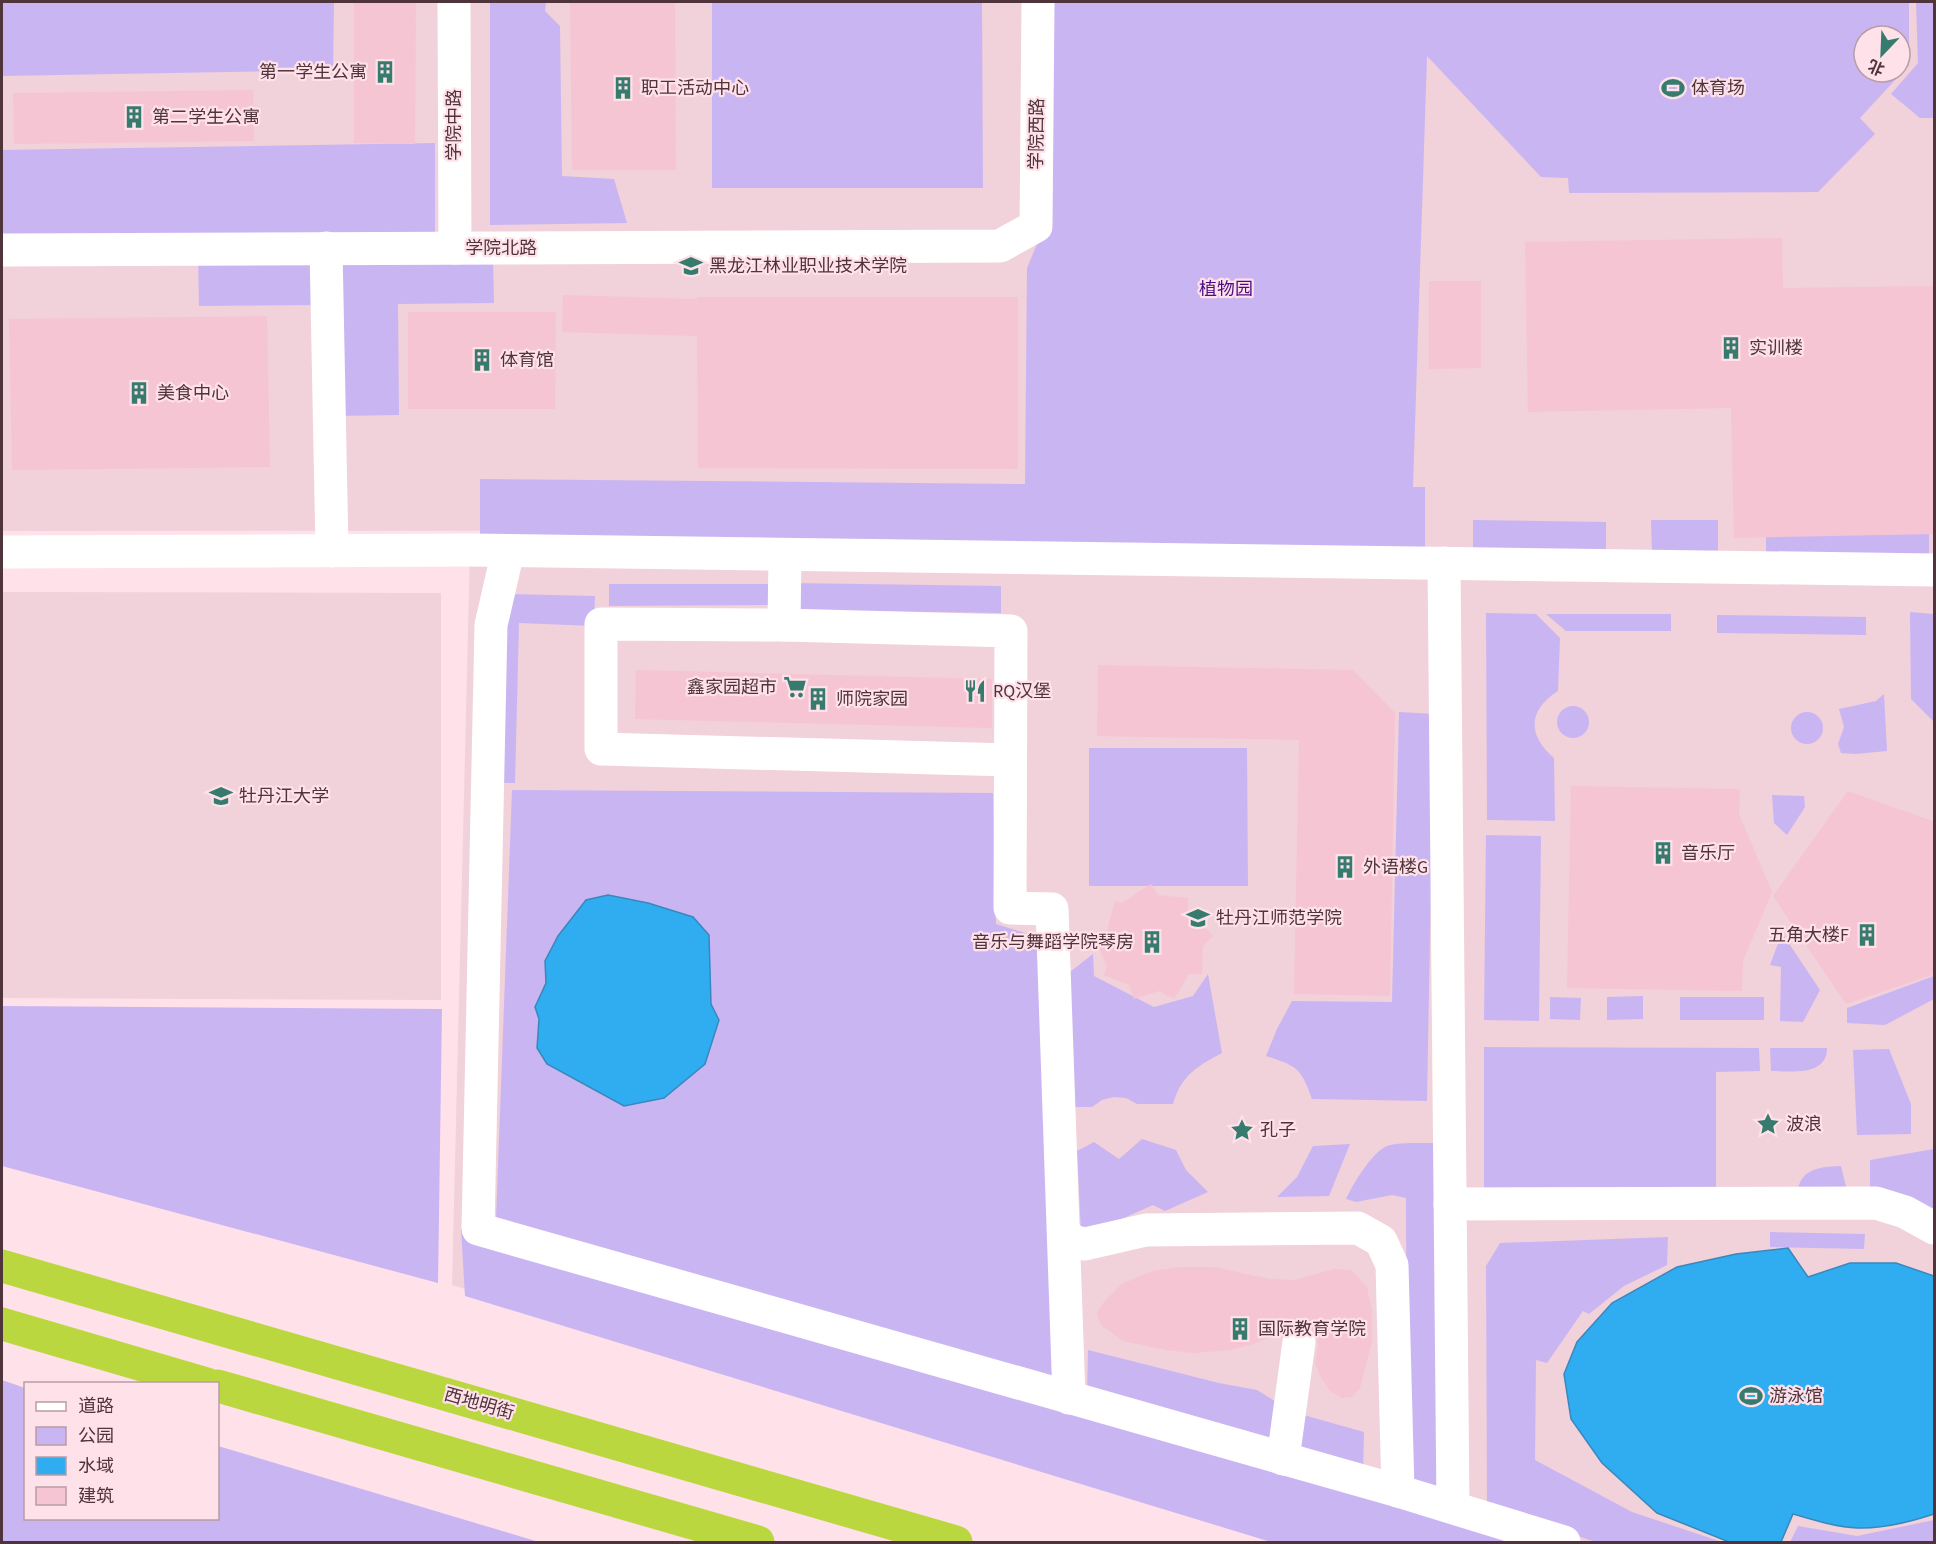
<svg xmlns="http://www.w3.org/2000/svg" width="1936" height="1544" viewBox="0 0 1936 1544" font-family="'Source Sans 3','Noto Sans SC',sans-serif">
  <rect width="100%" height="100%" fill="#ffe1e9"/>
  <g fill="#f1d1da" fill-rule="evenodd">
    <path d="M2,2H1395L1367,530L2,531Z"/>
    <path d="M1411,2H1934V1542H1293L452,1285L470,551L1375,540ZM1864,36H1900V72H1864Z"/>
    <path d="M2,592L441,593V1000L2,998Z"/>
  </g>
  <g fill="#cab5f3" fill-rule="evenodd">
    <path d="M2,2H334L333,70L2,76Z"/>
    <path d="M490,2H546L545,11L560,26L562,176L614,179L627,223L490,225Z"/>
    <path d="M712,2H982L983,188H712Z"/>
    <path d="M1048,2H1909V65L1860,118L1875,134L1818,192L1569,193L1568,178L1541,177L1427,56L1413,487H1425V552L480,544V479L1025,484L1027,268L1039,239ZM1864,36H1900V72H1864Z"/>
    <path d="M1916,2H1934V118H1920L1891,94L1918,63Z"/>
    <path d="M435,143V235L2,236V150Z"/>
    <path d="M198,256H317L318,305L199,306Z"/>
    <path d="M493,259L494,303L398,304L399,415L336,416L334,260Z"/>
    <path d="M1473,520L1606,522V556L1473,555Z"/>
    <path d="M1651,520H1718V554H1652Z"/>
    <path d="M1766,521L1929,523V555L1766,554Z"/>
    <path d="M791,583L1001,586V613L791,610Z"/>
    <path d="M609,584H774V605L609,606Z"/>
    <path d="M504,594L595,596L594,626L519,623L515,783H495Z"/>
    <path d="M1910,612L1934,614V722L1911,699Z"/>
    <path d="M1486,613L1536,614L1560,638L1558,691C1528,710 1527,735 1554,758L1555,821L1487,820Z"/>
    <path d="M1546,614H1671V631H1566Z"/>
    <path d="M1717,615L1866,617V635L1717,633Z"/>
    <path d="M1884,694L1887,751L1855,754L1841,753L1838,744L1844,727L1839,709L1876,701Z"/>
    <circle cx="1573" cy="722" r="16"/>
    <path d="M1399,712L1434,714L1427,1101L1312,1099C1301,1068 1297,1066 1266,1056L1277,1029L1292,1001L1392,1002Z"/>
    <circle cx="1807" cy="728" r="16"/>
    <path d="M1089,748H1247L1248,886H1089Z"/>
    <path d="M512,790L993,793L996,924L1038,937L1055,1381L496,1220Z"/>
    <path d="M1772,795L1804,796L1805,807L1787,835L1774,823Z"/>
    <path d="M1486,835L1541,836L1539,1021L1484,1020Z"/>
    <path d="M1782,933L1820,990L1803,1022L1780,1021L1781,967L1770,965Z"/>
    <path d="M1093,954L1094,976L1154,1007L1193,996L1208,974L1222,1053C1197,1066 1181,1076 1173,1104H1137L1126,1098L1114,1097L1102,1100L1092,1107H1073L1066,975Z"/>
    <path d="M1934,976V999L1885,1025L1847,1023V1008Z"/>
    <path d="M1643,996V1019L1607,1020V997Z"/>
    <path d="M1550,997L1581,998L1580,1020L1550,1019Z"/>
    <rect x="1680" y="997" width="84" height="23"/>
    <path d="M2,1006L442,1009L438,1283L2,1166Z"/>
    <path d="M1484,1047L1759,1048L1760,1071L1716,1072V1192L1484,1191Z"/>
    <path d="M1770,1048H1827C1827,1077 1790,1071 1771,1071Z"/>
    <path d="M1889,1049L1911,1104V1134L1857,1135L1853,1050Z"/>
    <path d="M1142,1139L1176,1150L1186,1170L1208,1192L1165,1211L1153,1205L1088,1234L1081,1233L1077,1151L1094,1142L1119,1159Z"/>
    <path d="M1436,1143L1437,1486L1407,1483L1406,1198L1392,1195L1356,1202L1346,1199C1353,1184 1372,1152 1387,1146C1395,1142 1425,1143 1436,1143Z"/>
    <path d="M1350,1144L1329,1196L1277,1197L1297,1177L1313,1146Z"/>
    <path d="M1934,1149V1217L1870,1192V1160Z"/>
    <path d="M1841,1166L1849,1199H1797C1797,1169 1817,1167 1841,1166Z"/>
    <path d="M461,1229L1433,1511L1537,1542H1271L465,1296Z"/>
    <path d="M1770,1232L1865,1234L1864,1249L1770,1247Z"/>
    <path d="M1668,1237L1667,1265L1624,1286L1589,1314L1583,1311L1547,1363L1536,1360L1535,1460L1632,1512L1722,1542H1596L1487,1507L1486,1266L1500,1243Z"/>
    <path d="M1088,1350L1219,1383L1257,1390L1293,1412L1364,1432L1363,1474L1087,1395Z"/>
    <path d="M2,1380L25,1388L26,1518H218V1446L539,1542H2Z"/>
    <path d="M1934,1520V1542H1790L1798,1526L1857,1536Z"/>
  </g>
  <g fill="#30acf1" stroke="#3a88bb" stroke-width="1.5">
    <path d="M608,895L648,903L693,917L709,935L711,1004L719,1020L705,1064L664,1098L624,1106L547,1064L537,1048L539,1019L535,1007L546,983L545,961L558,936L586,900Z"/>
    <path d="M1788,1248L1808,1277L1850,1263H1896L1934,1276V1514C1910,1522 1884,1529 1857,1528C1836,1527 1814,1520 1793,1514L1781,1542H1729L1657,1513L1602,1463L1571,1419L1564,1374L1577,1342L1612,1303L1677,1267L1736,1254Z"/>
  </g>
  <g fill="#f6c5d3">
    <path d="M354,2H416L415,144L354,143Z"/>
    <path d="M570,2H675L676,170H572Z"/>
    <path d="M253,90L254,141L14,144L13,93Z"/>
    <path d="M1782,238L1783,288L1935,286V534L1734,538L1731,408L1528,412L1525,242Z"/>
    <path d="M1429,281H1481V368L1429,369Z"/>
    <path d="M563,295L697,299V297H1018V469L698,468L697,336L562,332Z"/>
    <path d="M408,312H556L555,409H408Z"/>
    <path d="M267,316L270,467L12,470L9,319Z"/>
    <path d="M1098,665L1353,670L1395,713L1390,996L1294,994L1299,740L1097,736Z"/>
    <path d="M636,670L992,679V728L635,719Z"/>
    <path d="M1571,786L1740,789L1739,814L1772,892L1743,961L1742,991L1567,988Z"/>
    <path d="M1848,791L1935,822V974L1846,1004L1773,896Z"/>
    <path d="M1151,884L1158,895L1188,898V910L1213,936L1203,946L1202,974H1189L1174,999L1159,991L1134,999L1129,985L1104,975L1107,966L1094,937L1107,931L1115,901L1122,903Z"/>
    <path d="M1180,1267H1214L1270,1279L1295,1280L1334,1269L1351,1270L1367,1287L1372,1311V1341L1360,1388L1352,1397L1342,1398L1330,1391L1321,1378L1315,1363L1318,1345L1316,1334L1310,1327L1302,1324L1291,1325L1282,1335L1272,1336L1251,1345L1229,1350L1195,1353L1166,1350L1123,1341L1101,1325L1097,1314L1103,1303L1122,1284L1152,1271Z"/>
  </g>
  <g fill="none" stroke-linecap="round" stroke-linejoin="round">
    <g stroke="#fff" stroke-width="33">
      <path d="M454,2L455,248"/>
      <path d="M326,248L332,551"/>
      <path d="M2,250L1000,246L1036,226L1038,2"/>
      <path d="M508,551L491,625L478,1229L1398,1491L1564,1542"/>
      <path d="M2,552L470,550L1934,570"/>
      <path d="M1444,563L1453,1507"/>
      <path d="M784,625L785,555"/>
      <path d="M1010,760L601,749V624L784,625L1011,631L1010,908L1052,909L1069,1398"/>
      <path d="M1450,1204L1876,1203L1905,1212L1934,1228"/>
      <path d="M1064,1231L1071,1241L1085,1244L1146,1230L1358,1228L1381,1241L1392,1265L1398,1491"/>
      <path d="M1283,1459L1299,1342"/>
    </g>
    <g stroke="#bbd73f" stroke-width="33">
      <path d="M2,1266L956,1542"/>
      <path d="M2,1324L207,1384"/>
      <path d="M218,1386L758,1542"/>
    </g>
  </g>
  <defs>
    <g id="building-bare" transform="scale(1.8)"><path d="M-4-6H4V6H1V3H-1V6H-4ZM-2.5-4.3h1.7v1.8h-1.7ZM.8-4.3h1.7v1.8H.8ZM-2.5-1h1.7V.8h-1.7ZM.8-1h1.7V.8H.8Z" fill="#377b6e" stroke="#ffe1e9" stroke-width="2.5" paint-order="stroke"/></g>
    <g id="stadium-bare" transform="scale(1.8)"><path d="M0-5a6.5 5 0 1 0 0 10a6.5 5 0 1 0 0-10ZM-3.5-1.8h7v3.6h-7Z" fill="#377b6e" stroke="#ffe1e9" stroke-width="2.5" paint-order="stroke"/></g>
    <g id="university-bare" transform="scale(1.8)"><path d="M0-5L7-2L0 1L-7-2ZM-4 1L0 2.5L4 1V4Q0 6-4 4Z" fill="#377b6e" stroke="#ffe1e9" stroke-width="2.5" paint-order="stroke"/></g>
    <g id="supermarket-bare" transform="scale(1.8)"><path d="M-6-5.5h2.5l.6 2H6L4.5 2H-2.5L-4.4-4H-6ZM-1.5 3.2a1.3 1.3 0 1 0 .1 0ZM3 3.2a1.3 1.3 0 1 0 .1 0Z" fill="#377b6e" stroke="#ffe1e9" stroke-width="2.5" paint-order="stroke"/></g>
    <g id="restaurant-bare" transform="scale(1.8)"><path d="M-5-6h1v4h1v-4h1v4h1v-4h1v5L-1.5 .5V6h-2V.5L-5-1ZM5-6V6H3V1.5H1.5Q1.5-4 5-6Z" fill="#377b6e" stroke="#ffe1e9" stroke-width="2.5" paint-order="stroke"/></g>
    <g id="school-bare" transform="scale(1.8)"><path d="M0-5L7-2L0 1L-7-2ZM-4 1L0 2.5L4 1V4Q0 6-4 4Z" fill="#377b6e" stroke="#ffe1e9" stroke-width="2.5" paint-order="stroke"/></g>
    <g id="sight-bare" transform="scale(1.8)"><path d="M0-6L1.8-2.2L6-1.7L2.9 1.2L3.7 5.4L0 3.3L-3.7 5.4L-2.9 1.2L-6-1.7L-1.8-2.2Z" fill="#377b6e" stroke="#ffe1e9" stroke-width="2.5" paint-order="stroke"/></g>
  </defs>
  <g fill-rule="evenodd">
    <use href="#building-bare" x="385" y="72"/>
    <use href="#building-bare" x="623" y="88"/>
    <use href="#stadium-bare" x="1673" y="88"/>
    <use href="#building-bare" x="134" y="117"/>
    <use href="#university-bare" x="691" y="266"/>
    <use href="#building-bare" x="1731" y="348"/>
    <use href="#building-bare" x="482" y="360"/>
    <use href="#building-bare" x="139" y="393"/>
    <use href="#supermarket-bare" x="795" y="687"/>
    <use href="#restaurant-bare" x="975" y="691"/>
    <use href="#building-bare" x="818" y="699"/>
    <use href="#school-bare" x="221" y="796"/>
    <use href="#building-bare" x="1663" y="853"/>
    <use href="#building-bare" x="1345" y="867"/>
    <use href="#university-bare" x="1198" y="918"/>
    <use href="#building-bare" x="1867" y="935"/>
    <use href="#building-bare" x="1152" y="942"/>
    <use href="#sight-bare" x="1768" y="1124"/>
    <use href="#sight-bare" x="1242" y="1130"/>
    <use href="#building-bare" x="1240" y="1329"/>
    <use href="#stadium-bare" x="1751" y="1396"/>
  </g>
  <g text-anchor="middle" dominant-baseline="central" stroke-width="4.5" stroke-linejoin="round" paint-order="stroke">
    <g font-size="18" fill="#50343c" stroke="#ffe1e9" text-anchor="start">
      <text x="367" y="72" text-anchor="end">第一学生公寓</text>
      <text x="641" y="88">职工活动中心</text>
      <text x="1691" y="88">体育场</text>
      <text x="152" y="117">第二学生公寓</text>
      <text x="709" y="266">黑龙江林业职业技术学院</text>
      <text x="1749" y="348">实训楼</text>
      <text x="500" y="360">体育馆</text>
      <text x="157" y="393">美食中心</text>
      <text x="777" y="687" text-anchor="end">鑫家园超市</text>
      <text x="993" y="691">RQ汉堡</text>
      <text x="836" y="699">师院家园</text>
      <text x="239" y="796">牡丹江大学</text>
      <text x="1681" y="853">音乐厅</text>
      <text x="1363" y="867">外语楼G</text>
      <text x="1216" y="918">牡丹江师范学院</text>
      <text x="1849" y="935" text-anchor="end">五角大楼F</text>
      <text x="1134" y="942" text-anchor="end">音乐与舞蹈学院琴房</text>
      <text x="1786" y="1124">波浪</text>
      <text x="1260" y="1130">孔子</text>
      <text x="1258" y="1329">国际教育学院</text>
      <text x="1769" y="1396">游泳馆</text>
    </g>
    <g font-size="18" fill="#50343c" stroke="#ffe1e9">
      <text transform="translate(454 125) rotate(-90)">学院中路</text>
      <text transform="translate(1037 134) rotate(-89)">学院西路</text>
      <text x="501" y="248">学院北路</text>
      <text transform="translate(479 1404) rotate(16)">西地明街</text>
    </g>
    <g font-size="18" fill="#4b0d86" stroke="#ffe1e9">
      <text x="1226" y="289">植物园</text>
    </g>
  </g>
  <rect width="1936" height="1544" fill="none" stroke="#50343c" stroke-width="6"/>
  <rect x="24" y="1382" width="195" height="138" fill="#ffe1e9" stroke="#b99ca4" stroke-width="1.5"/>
  <rect x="36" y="1402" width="30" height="9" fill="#ffffff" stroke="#b99ca4" stroke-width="1.5"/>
  <text x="78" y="1412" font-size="18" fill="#50343c">道路</text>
  <rect x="36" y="1427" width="30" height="18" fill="#cab5f3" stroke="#b99ca4" stroke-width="1.5"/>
  <text x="78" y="1442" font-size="18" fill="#50343c">公园</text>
  <rect x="36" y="1457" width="30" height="18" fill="#30acf1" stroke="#b99ca4" stroke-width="1.5"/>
  <text x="78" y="1472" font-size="18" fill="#50343c">水域</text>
  <rect x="36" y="1487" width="30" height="18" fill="#f6c5d3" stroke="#b99ca4" stroke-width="1.5"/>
  <text x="78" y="1502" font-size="18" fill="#50343c">建筑</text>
  <g transform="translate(1882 54) rotate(203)"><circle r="28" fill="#ffe1e9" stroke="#b99ca4" stroke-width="1.5"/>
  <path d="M0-4.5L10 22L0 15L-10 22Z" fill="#377b6e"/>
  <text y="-9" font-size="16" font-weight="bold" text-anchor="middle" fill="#50343c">北</text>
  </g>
</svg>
